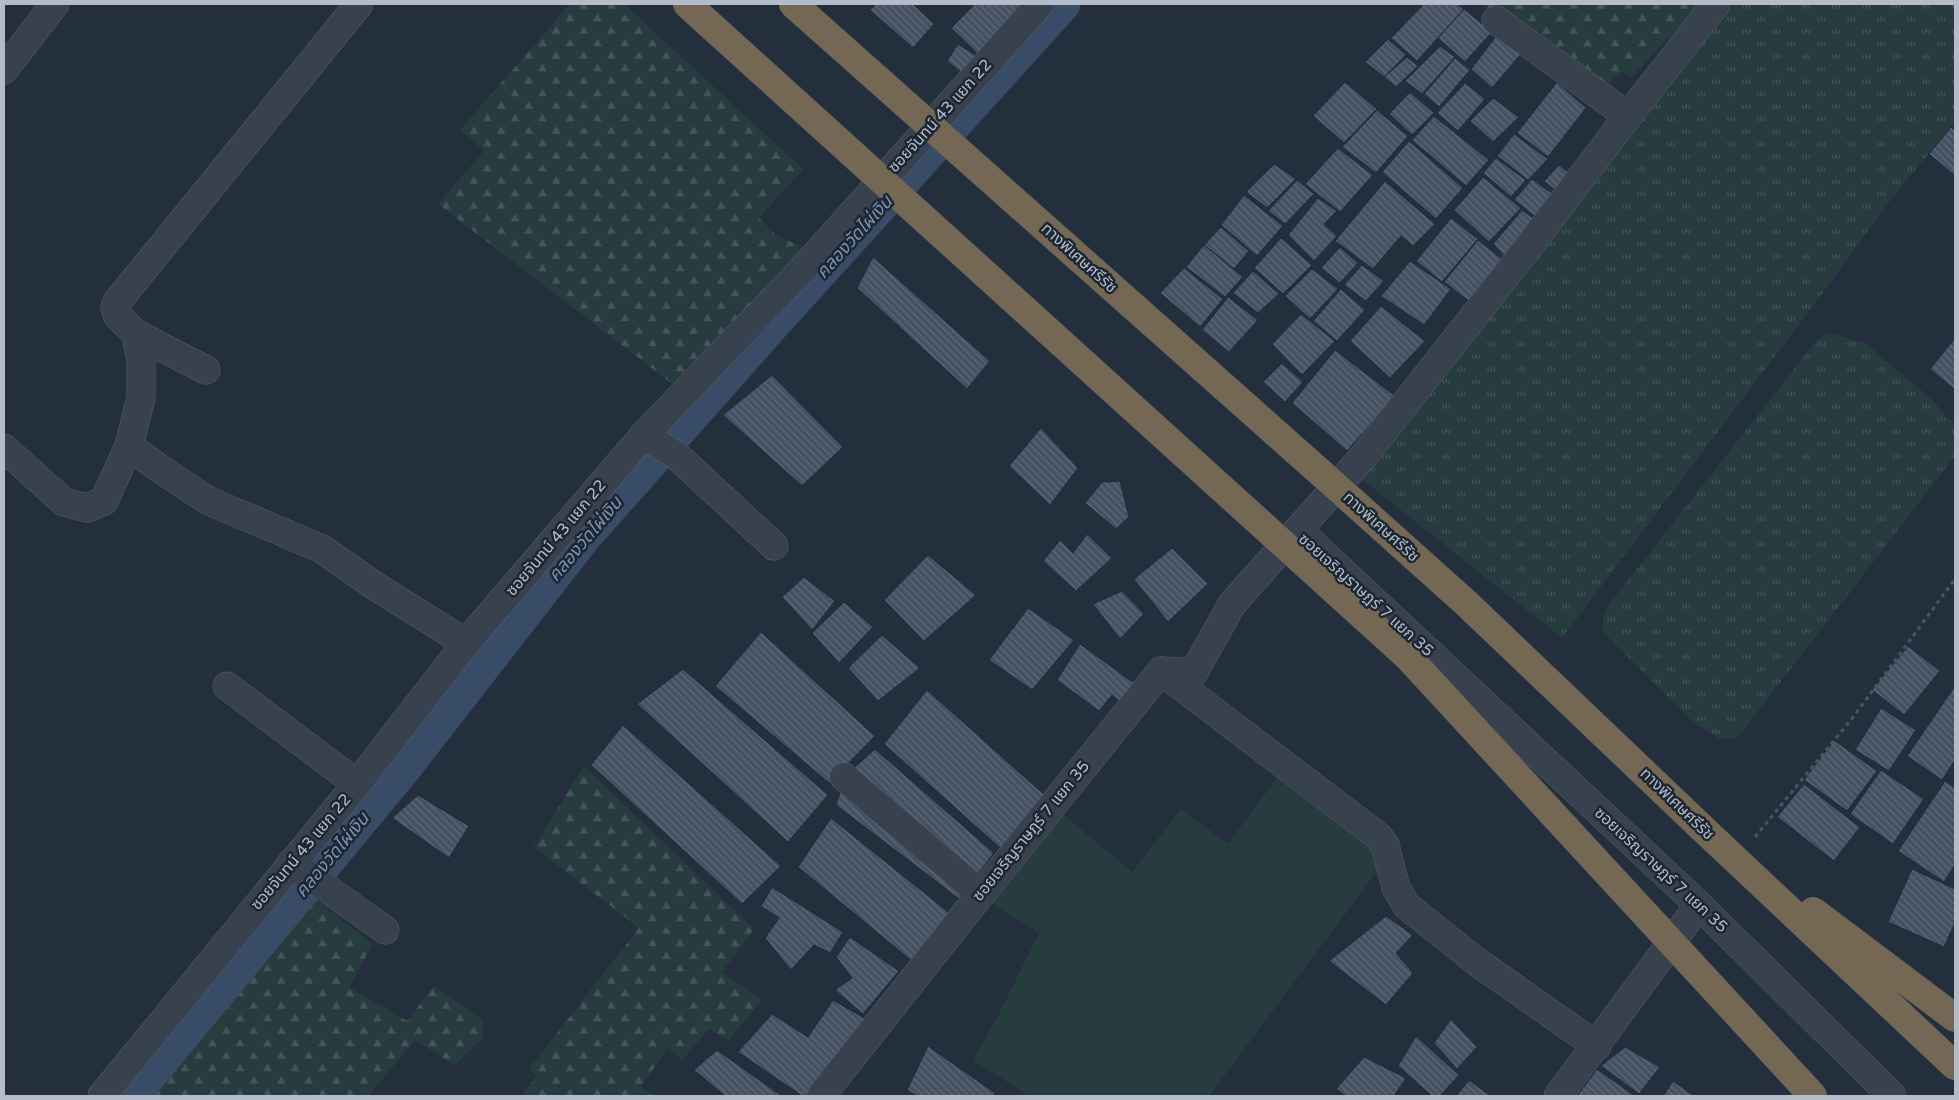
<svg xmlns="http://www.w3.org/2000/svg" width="1959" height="1100" viewBox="0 0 1959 1100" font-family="'Varela Round','Noto Sans Thai',sans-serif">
  <defs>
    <pattern id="grass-tufts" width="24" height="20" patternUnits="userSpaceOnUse" patternTransform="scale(1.25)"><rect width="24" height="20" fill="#263c3f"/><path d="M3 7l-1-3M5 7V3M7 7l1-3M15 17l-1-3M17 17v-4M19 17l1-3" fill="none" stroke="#435659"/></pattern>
    <pattern id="forest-firs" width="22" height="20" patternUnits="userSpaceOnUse" patternTransform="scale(1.25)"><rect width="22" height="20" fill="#263c3f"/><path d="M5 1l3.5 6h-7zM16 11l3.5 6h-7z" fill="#435659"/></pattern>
    <pattern id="building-back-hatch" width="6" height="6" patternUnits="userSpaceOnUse" patternTransform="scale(1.25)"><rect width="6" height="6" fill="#455162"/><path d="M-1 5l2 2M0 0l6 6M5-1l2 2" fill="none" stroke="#5d6877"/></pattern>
  </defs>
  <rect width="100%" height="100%" fill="#242f3e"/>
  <g fill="url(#grass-tufts)">
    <path d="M1726,4H1955V123L1895,194L1827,287L1562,638L1357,475Z"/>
    <path d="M1829,333L1865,343L1928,396L1955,425V456L1737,738L1720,739L1692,721L1603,632V616L1611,602L1817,340Z"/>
  </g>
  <g fill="url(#forest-firs)">
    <path d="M570,4H624L803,169L759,218L776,235L810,250L686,385L671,383L438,204L484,151L460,130Z"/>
    <path d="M1482,4H1702L1631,77L1621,72L1603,89Z"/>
    <path d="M584,766L754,929L722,972L762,1000L728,1041L709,1029L682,1060L668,1048L641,1087L653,1096H522L536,1076L529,1069L639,928L534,847Z"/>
    <path d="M290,880L373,944L349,987L407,1021L434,986L483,1020L482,1039L455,1065L415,1040L368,1096H122Z"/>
  </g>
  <path fill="#263c3f" d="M1282,771L1393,850L1209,1096H1029L973,1060L999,1014L1039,933L986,900L1062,813L1132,872L1181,809L1228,844Z"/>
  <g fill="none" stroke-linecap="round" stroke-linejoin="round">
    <path stroke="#394c67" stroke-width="35" d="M132,1096L404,768L583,538L773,324L1063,4"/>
  </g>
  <g fill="url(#building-back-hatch)" stroke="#1f2835">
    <path d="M876,4H913L934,24L913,48L870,10Z"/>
    <path d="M975,4H1035L987,63L951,28Z"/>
    <path d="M1424,4H1457L1464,9L1417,61L1391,38Z"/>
    <path d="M1464,9L1492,32L1465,62L1438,38Z"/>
    <path d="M1497,35L1522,53L1492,88L1471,69Z"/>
    <path d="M1388,39L1406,55L1384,77L1365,62Z"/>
    <path d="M958,44L987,63L971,80L947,61Z"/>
    <path d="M1440,46L1455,57L1422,94L1405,81Z"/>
    <path d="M1407,57L1418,66L1396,87L1384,77Z"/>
    <path d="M1455,58L1470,70L1439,107L1424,94Z"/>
    <path d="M1345,82L1377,109L1344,143L1313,116Z"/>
    <path d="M1557,82L1586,108L1548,157L1517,133Z"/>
    <path d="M1465,83L1485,99L1458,131L1437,113Z"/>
    <path d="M1410,92L1434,113L1412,135L1389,114Z"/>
    <path d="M1493,98L1519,117L1493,142L1470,121Z"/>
    <path d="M1377,110L1408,136L1376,173L1342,147Z"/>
    <path d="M1434,116L1489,160L1466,186L1412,140Z"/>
    <path d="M1951,127L1955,131V176L1929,154Z"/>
    <path d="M1514,134L1548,159L1528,180L1497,156Z"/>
    <path d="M1409,141L1463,188L1436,219L1382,172Z"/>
    <path d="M1338,148L1373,175L1340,212L1305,184Z"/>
    <path d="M1496,158L1526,180L1511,197L1483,173Z"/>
    <path d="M1274,164L1296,179L1267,208L1246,192Z"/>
    <path d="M1559,165L1577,179L1563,197L1544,181Z"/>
    <path d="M1483,177L1521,208L1489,242L1454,210Z"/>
    <path d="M1532,179L1560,199L1541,221L1514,200Z"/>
    <path d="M1297,180L1314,194L1285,224L1268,211Z"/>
    <path d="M1385,181L1435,224L1413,246L1401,236L1373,269L1335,241Z"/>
    <path d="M1244,195L1283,226L1257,256L1221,225Z"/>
    <path d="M1318,198L1337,211L1324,224L1337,236L1314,261L1288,235Z"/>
    <path d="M1522,210L1542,224L1509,261L1493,244Z"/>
    <path d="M1451,218L1478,239L1442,282L1416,261Z"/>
    <path d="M1221,227L1249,251L1234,269L1204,245Z"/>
    <path d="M1281,238L1312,265L1283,294L1254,268Z"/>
    <path d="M1478,240L1507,263L1474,305L1444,282Z"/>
    <path d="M1204,245L1243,277L1225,297L1186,267Z"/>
    <path d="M1340,247L1358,263L1340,283L1321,268Z"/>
    <path d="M873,257L990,361L967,389L857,288Z"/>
    <path d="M1410,261L1451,289L1424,325L1381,296Z"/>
    <path d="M1362,265L1384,281L1366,301L1344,285Z"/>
    <path d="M1184,268L1223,299L1200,327L1160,293Z"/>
    <path d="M1312,269L1338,289L1310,319L1285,296Z"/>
    <path d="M1253,271L1279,294L1258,313L1233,293Z"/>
    <path d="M1341,289L1365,310L1337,341L1313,321Z"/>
    <path d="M1228,297L1258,320L1229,352L1202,330Z"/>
    <path d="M1381,306L1425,341L1390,378L1350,341Z"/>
    <path d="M1301,314L1335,341L1302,375L1272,344Z"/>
    <path d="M1955,338V390L1930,369Z"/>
    <path d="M1335,350L1395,396L1347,451L1292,403Z"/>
    <path d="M1282,363L1303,382L1285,402L1263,382Z"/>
    <path d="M772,375L843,447L802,486L723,415Z"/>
    <path d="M1041,428L1078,468L1050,505L1009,466Z"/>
    <path d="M1120,481L1129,517L1116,529L1085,503L1102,482Z"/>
    <path d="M1087,534L1112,558L1076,591L1043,561L1060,540L1073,553Z"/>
    <path d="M1172,548L1208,584L1168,622L1134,579Z"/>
    <path d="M928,555L976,595L924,641L884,600Z"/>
    <path d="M804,577L835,601L812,630L782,597Z"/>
    <path d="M1122,591L1144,614L1120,639L1093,604Z"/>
    <path d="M844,602L873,627L839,663L812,633Z"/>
    <path d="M1028,608L1074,640L1032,690L989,660Z"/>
    <path d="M761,632L875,736L829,783L715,686Z"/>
    <path d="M882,635L920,668L878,701L848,668Z"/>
    <path d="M1080,644L1134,683L1123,704L1112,695L1099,711L1057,680Z"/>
    <path d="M1908,646L1940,671L1904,715L1872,690Z"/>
    <path d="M683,669L828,795L788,842L637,704Z"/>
    <path d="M1955,686V760L1942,780L1907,756Z"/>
    <path d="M927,690L1047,797L1000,848L884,744Z"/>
    <path d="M1881,708L1916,730L1889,771L1855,750Z"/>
    <path d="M623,725L781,866L742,904L591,765Z"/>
    <path d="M1834,740L1877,771L1847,811L1804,780Z"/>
    <path d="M875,749L994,853L974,879L844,777Z"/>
    <path d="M1881,770L1924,799L1893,844L1850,814Z"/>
    <path d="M1945,781L1955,788V865L1944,882L1898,851Z"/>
    <path d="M1804,784L1860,827L1834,861L1777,817Z"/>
    <path d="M842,787L969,892L962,901L836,805Z"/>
    <path d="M418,795L469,826L449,858L392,818Z"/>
    <path d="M831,818L952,915L913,962L798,867Z"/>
    <path d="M1912,869L1955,889V923L1944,947L1888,922Z"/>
    <path d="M772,887L843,932L830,953L814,945L791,970L765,938L779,918L761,906Z"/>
    <path d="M1386,916L1413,935L1396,953L1413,973L1386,1005L1329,961Z"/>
    <path d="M850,937L899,971L863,1014L835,990L852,978L836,957Z"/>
    <path d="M833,1000L866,1019L814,1096H802L738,1052L772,1014L808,1037Z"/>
    <path d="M1451,1019L1477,1047L1457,1069L1434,1043Z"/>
    <path d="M1416,1036L1459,1075L1440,1096H1432L1398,1066Z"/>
    <path d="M928,1046L995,1093L994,1096H917L907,1090Z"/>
    <path d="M1625,1047L1660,1067L1639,1094L1601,1066Z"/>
    <path d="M717,1050L782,1096H725L694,1070Z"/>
    <path d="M1364,1057L1406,1078L1394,1096H1346L1336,1089Z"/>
    <path d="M1597,1069L1635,1096H1577Z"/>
    <path d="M1469,1080L1491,1096H1456Z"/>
    <path d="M1673,1081L1694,1096H1663Z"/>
  </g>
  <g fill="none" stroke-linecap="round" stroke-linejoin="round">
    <g stroke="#565f6c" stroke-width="29">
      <g id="minor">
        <path d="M1496,20L1628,116"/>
        <path d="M4,70L55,4"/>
        <path d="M136,334L206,370"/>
        <path d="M644,435L677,456L774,546"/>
        <path d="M129,446L159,468L209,501L322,549L375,586L466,643"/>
        <path d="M4,448L64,502L87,508L104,501L129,446L141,397V361L136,334L117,315L115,307L117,302L359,4"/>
        <path d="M1298,530L1363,457L1526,250L1628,116L1716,4"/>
        <path d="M1161,671L1378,836L1385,845L1396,888L1407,906L1477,962L1597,1046"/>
        <path d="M227,686L357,784"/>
        <path d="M844,777L981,894"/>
        <path d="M291,863L385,930"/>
        <path d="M102,1096L357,784L466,643L644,435L802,270L1040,4"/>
        <path d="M821,1096L981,894L1161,671L1194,672L1232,604L1298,530L1699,905L1892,1096"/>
        <path d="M1558,1096L1699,905"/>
      </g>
    </g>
    <g stroke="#434c59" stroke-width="29">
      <path id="highway" d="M1340,490L1466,603L1702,828"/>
    </g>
    <path stroke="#44595c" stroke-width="3" stroke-dasharray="4 4" stroke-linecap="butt" d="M1755,837L1854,716L1955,579"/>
    <use href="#minor" stroke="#38414e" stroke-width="28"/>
    <use href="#highway" stroke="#746855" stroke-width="28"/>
    <g stroke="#434c59" stroke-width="29" stroke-linecap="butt">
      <g id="highway-bridge">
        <path d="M687,4L1407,656L1813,1096"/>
        <path d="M793,4L1340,490"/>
        <path d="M1702,828L1955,1066"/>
        <path d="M1813,911L1955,1018"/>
      </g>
    </g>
    <use href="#highway-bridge" stroke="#746855" stroke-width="28"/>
  </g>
  <g text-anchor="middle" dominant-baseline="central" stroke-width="5" stroke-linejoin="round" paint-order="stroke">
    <g font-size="16" fill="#b4bcc9" stroke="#1d2633">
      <text transform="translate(940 116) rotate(-48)">ซอยจันทน์ 43 แยก 22</text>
      <text transform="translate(1079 258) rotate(42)">ทางพิเศษศรีรัช</text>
      <text transform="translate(1381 527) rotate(42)">ทางพิเศษศรีรัช</text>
      <text transform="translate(556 538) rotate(-50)">ซอยจันทน์ 43 แยก 22</text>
      <text transform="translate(1366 595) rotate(42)">ซอยเจริญราษฎร์ 7 แยก 35</text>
      <text transform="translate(1677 804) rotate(44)">ทางพิเศษศรีรัช</text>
      <text transform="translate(1031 831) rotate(-51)">ซอยเจริญราษฎร์ 7 แยก 35</text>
      <text transform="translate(301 852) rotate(-50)">ซอยจันทน์ 43 แยก 22</text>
      <text transform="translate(1661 870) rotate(43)">ซอยเจริญราษฎร์ 7 แยก 35</text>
    </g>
    <g font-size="18" font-style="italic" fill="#7c92b1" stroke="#1d2633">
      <text transform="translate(854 237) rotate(-48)">คลองวัดไผ่เงิน</text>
      <text transform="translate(585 539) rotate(-50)">คลองวัดไผ่เงิน</text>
      <text transform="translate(332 855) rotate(-50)">คลองวัดไผ่เงิน</text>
    </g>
  </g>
  <rect width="1959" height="1100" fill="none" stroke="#b4bcc9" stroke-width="10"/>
</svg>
